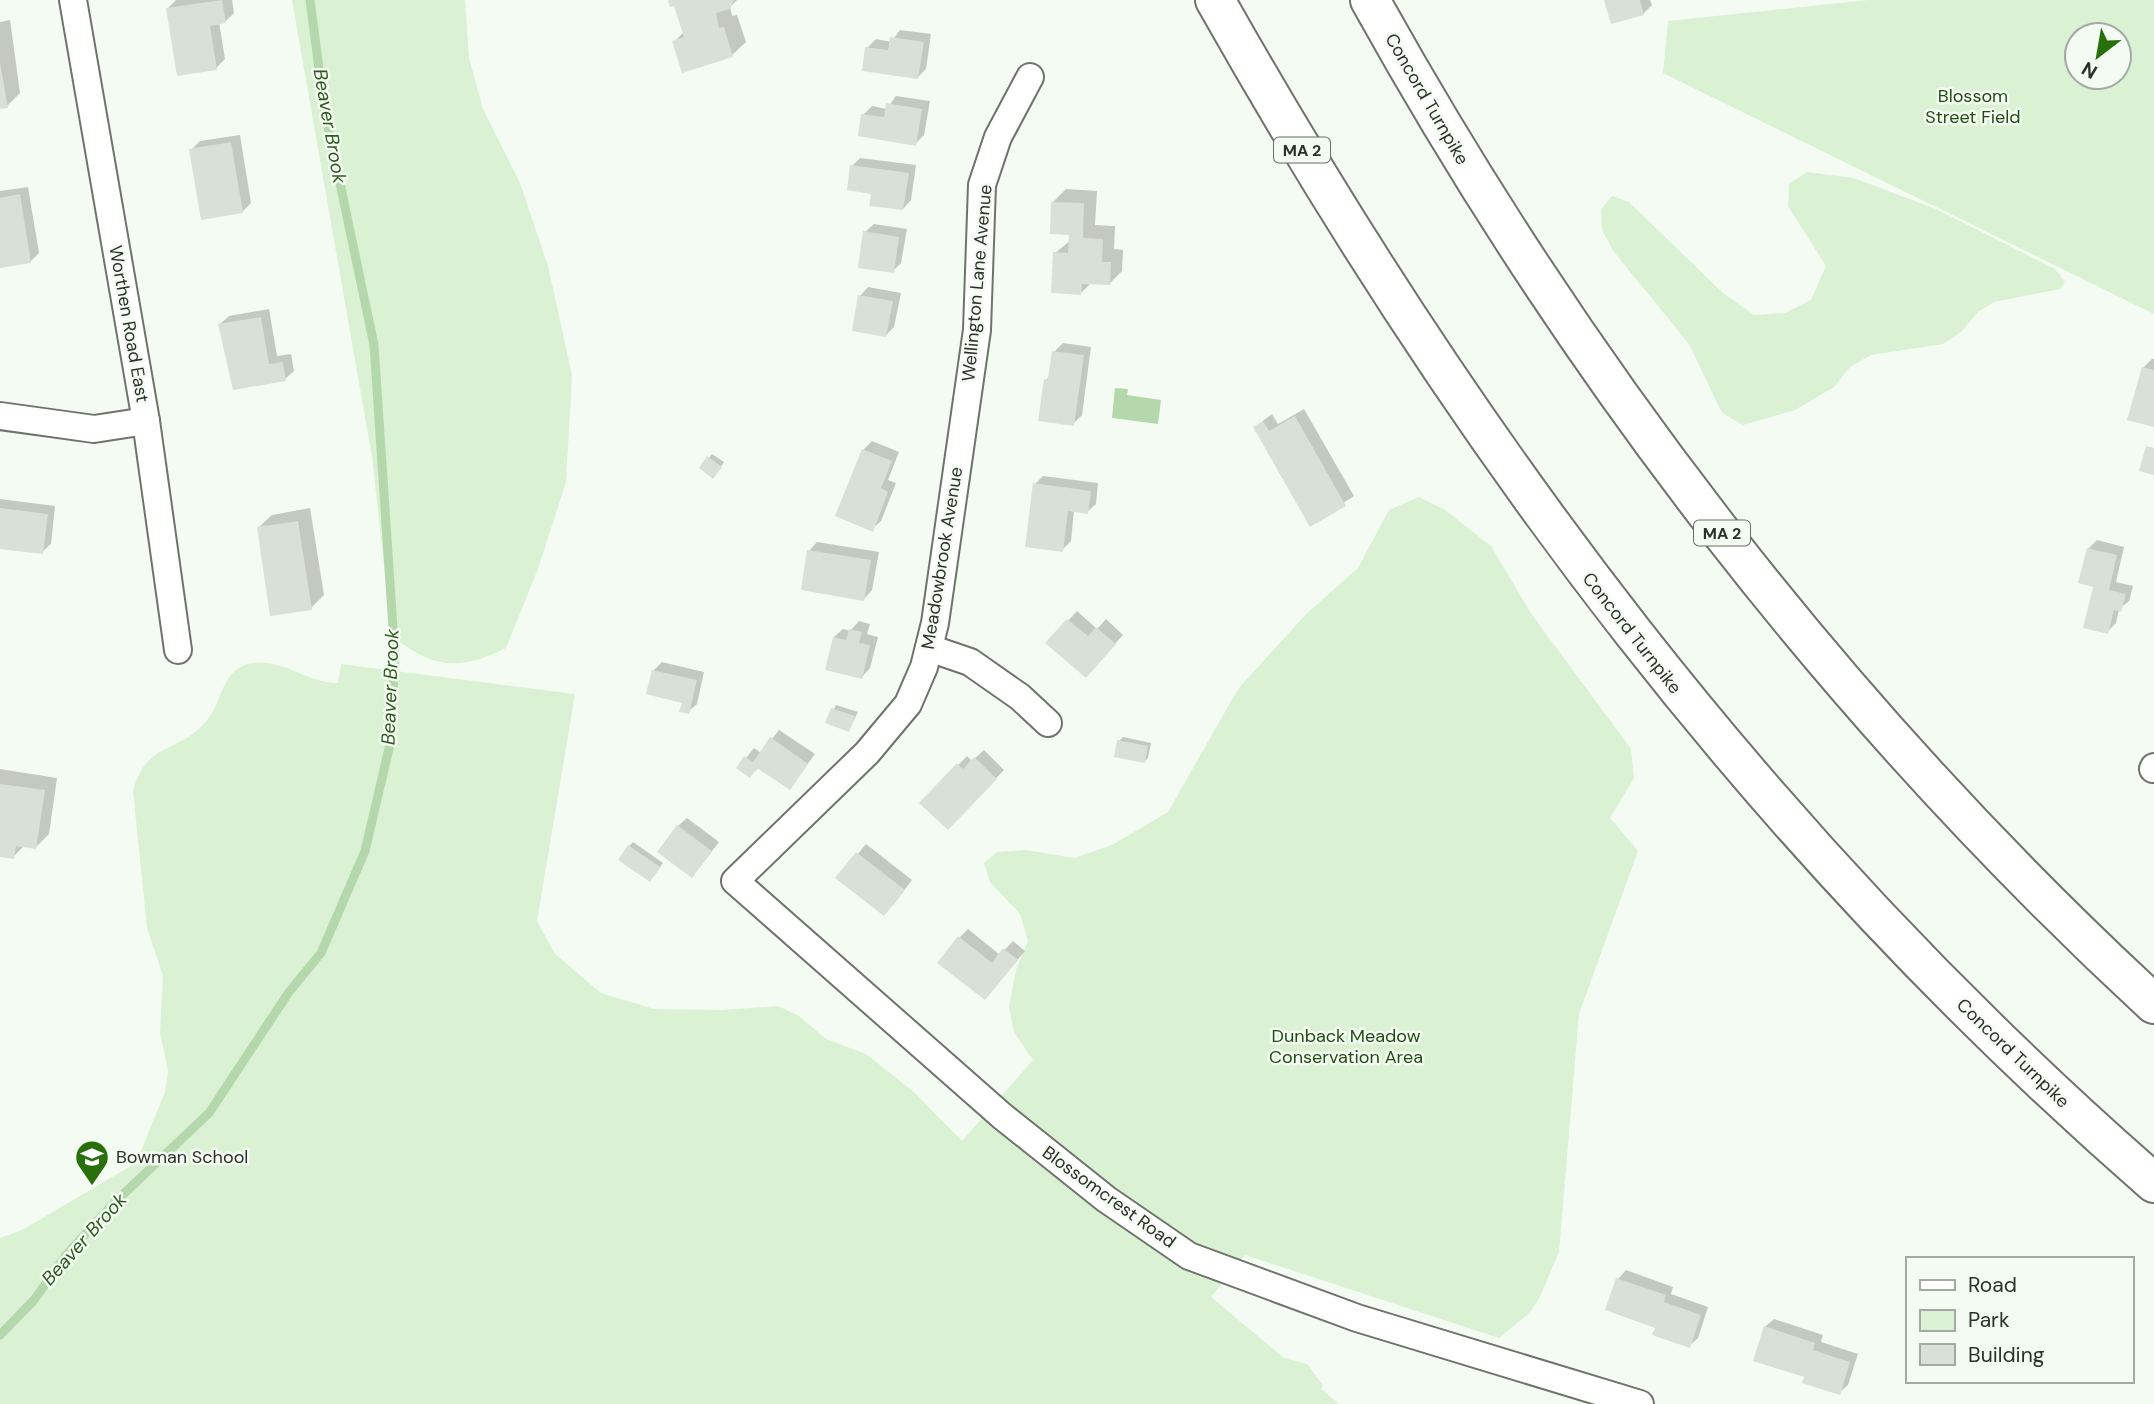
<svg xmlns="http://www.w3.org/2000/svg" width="2154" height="1404" viewBox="0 0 2154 1404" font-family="'DM Sans',sans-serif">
  <rect width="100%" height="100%" fill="#f4fbf2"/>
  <g fill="#daf2d3" fill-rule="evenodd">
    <path d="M292,0H465L469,58L483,109L520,183L548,266L572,375L566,482L538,569L506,648C460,671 433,669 392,636L372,457Z"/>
    <path d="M1868,0H2154V314L1663,73L1668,21ZM2077,35H2119V77H2077Z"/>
    <path d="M1807,172L1854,178L1936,209L2055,269L2065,282L2060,289L1994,302L1978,312L1961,332L1943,344L1871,355L1850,367L1834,387L1795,410L1743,425L1722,413L1689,344L1614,252L1602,230L1601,210L1612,196L1629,202L1723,293L1754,315L1785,313L1811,300L1826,266L1788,206L1789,184Z"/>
    <path d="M1419,497L1445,510L1491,546L1530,612L1631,749L1634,778L1610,818L1638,851L1579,1014L1559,1252L1538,1301L1527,1315L1499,1338L1245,1255L1211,1297L1284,1358L1307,1364L1323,1385L1321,1389L1339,1404H0V1238L22,1230L136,1163L165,1092L168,1071L160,1032L163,976L147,928L133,791C146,740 181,754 208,719C224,699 221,667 254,663C284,659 309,684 338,683L341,664L575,694L537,921L555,954L601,993L654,1009L722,1010L778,1006L799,1016L826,1039L866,1054L915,1093L962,1141L1033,1060L1014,1032L1009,1007L1016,970L1028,941L1020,914L990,882L984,863L997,852L1026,850L1074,858L1112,845L1168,812L1238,689L1306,614L1358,568L1389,510Z"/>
  </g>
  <path fill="#b5d7ac" d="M1115,388L1128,389L1127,395L1161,400L1158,424L1112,418Z"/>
  <g fill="#0003">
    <path d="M176,0H232L234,13L226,21L219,22L225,59L216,68L168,8Z"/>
    <path d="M670,0H737L730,7L732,16L737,15L746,42L732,55L674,42L684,32L676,3Z"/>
    <path d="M1606,0H1650L1652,5L1643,14Z"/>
    <path d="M10,20L20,93L7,106L0,107V22Z"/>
    <path d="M900,30L931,34L926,69L918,77L867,48L876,39L891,42Z"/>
    <path d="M896,96L930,101L924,135L915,144L863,115L872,106L887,109Z"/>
    <path d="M240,135L251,203L242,212L191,150L200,141Z"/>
    <path d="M860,158L916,165L911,200L903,209L852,166Z"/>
    <path d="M28,187L39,253L30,262L0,266V191Z"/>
    <path d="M1066,189L1097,191L1095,225L1115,226L1114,249L1123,250L1122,271L1109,284L1091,283L1081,293L1055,253L1071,240V233L1053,202Z"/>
    <path d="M874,224L907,229L901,263L893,271L865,232Z"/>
    <path d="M868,287L901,293L894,327L886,335L860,296Z"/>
    <path d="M269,309L277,356L291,354L294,371L285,379L220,324L229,316Z"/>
    <path d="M1063,343L1091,347L1082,415L1073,424L1046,380L1051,374L1054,352Z"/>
    <path d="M2152,359H2154V426L2130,419L2144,367Z"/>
    <path d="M1304,409L1354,496L1311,524L1255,427L1272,414L1278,424Z"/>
    <path d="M872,441L899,452L888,480L896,483L881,521L872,529L863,450Z"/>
    <path d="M712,454L724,462L717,473L709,458Z"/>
    <path d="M1043,476L1098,483L1096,504L1087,512L1074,510L1071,541L1062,550L1035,484Z"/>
    <path d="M0,499L55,506L51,544L42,552L0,547Z"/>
    <path d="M310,508L324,595L311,608L258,528L272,515Z"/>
    <path d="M2097,540L2124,547L2116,582L2133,586L2129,601L2119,609L2116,623L2107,632L2088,549Z"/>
    <path d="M817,542L879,552L872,590L864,599L809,551Z"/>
    <path d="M1077,611L1097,629L1106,619L1123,635L1094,667L1048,643Z"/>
    <path d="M859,621L870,624L867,634L878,637L870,668L862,677L834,637L843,629L850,631Z"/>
    <path d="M662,662L704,672L697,704L688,712L684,701L653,671Z"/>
    <path d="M836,705L858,712L849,730L828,722Z"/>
    <path d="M779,730L815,754L790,788L759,767L750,776L738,768L754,748L761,753Z"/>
    <path d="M1123,737L1151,743L1148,758L1144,762L1119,741Z"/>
    <path d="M984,750L1004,770L948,828L921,803L967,756L972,761Z"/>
    <path d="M0,769L57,778L49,834L36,847L25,845L13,857L0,855Z"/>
    <path d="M687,818L719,842L700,867L678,826Z"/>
    <path d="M633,842L663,863L654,876L629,846Z"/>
    <path d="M866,844L912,880L893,905L838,878Z"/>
    <path d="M968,929L1000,955L1013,941L1025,951L985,998L959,938Z"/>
    <path d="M1626,1270L1673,1287L1671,1294L1708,1307L1698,1338L1689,1346L1618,1279Z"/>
    <path d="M1774,1319L1823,1335L1821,1342L1858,1354L1848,1385L1839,1393L1806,1376L1765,1327Z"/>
  </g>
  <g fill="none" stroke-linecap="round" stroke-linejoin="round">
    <path stroke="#b5d7ac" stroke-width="9" d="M0,1335L34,1300L66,1255L114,1203L209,1113L289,992L321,953L365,851L390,744L395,658L374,345L324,107L310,0"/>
  </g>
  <g fill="#d9e0d7">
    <path d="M222,0L226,23L210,26L217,70L177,76L166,8Z"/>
    <path d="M668,0H734L730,9L716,13L719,28L724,27L733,57L682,73L672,41L684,37L674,6L670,7Z"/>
    <path d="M1604,0H1640L1644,15L1611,24Z"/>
    <path d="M890,37L924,42L918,79L862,71L865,47L888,50Z"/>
    <path d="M0,62L8,108L0,109Z"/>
    <path d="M886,103L922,109L916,146L858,136L861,114L884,117Z"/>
    <path d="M231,142L243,213L201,220L189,149Z"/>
    <path d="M850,165L909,173L903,210L869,206L871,194L847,190Z"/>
    <path d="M20,194L31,263L0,268V198Z"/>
    <path d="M1051,202L1084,203L1083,238L1103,239L1102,262H1111L1110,285L1082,284L1081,295L1051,293L1053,252L1068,253L1069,235L1050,234Z"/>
    <path d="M863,231L899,237L894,273L858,268Z"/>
    <path d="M858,295L893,301L886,337L852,331Z"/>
    <path d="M261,317L269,364L283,362L286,381L233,390L218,324Z"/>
    <path d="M1052,351L1084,355L1074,426L1038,421L1044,379H1048Z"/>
    <path d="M2142,367L2154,370V427L2127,420Z"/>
    <path d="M1295,416L1346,506L1310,527L1253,427L1263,421L1269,431Z"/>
    <path d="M2146,446L2154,448V475L2139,471Z"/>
    <path d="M862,449L892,461L881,488L888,492L873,532L835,516Z"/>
    <path d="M707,456L722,467L713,479L699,468Z"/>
    <path d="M1033,483L1091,491L1088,514L1068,511L1063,552L1025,547Z"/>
    <path d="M0,508L48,514L43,554L0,549Z"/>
    <path d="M298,521L312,610L270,616L257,527Z"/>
    <path d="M2087,548L2117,555L2109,590L2126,594L2121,612L2114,610L2108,634L2083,628L2093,587L2078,583Z"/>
    <path d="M807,550L871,560L864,601L801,590Z"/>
    <path d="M1067,619L1088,636L1096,627L1116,644L1086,678L1045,643Z"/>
    <path d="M849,629L862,632L859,643L870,645L862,679L825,670L833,637L846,640Z"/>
    <path d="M652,670L697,680L689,714L679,712L682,703L646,694Z"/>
    <path d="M831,708L855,716L849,732L825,723Z"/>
    <path d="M770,737L808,764L790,790L757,768L750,778L736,768L744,756L753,762Z"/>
    <path d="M1117,740L1148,746L1145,763L1114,757Z"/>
    <path d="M974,757L997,779L948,830L919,803L957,763L963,769Z"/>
    <path d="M0,784L45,790L36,849L16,846L14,859L0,857Z"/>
    <path d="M677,825L712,851L692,878L657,852Z"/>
    <path d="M628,845L660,867L650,882L618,860Z"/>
    <path d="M856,852L905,890L884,916L835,878Z"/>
    <path d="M958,936L992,963L1003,948L1018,960L985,1000L937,963Z"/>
    <path d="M1616,1278L1666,1295L1664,1302L1701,1315L1690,1348L1652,1335L1655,1328L1605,1310Z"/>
    <path d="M1764,1326L1815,1343L1813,1350L1850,1362L1840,1395L1802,1383L1804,1377L1753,1361Z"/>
  </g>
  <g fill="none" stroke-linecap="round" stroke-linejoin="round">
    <g stroke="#6e746c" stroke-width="30">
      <g id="street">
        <path d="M73,0L146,421L178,650"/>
        <path d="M1030,77L998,137L982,185L977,330L935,623L924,667L908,704L867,753L735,881L1002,1116L1106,1199L1189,1256L1357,1318L1640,1404"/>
        <path d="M0,416L94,429L146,421"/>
        <path d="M929,648L970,662L1020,697L1048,723"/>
        <path d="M2153,769L2154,767"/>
      </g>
    </g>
    <g stroke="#6e746c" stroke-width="42">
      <g id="highway">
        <path d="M1215,0C1469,450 1763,842 2154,1183"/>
        <path d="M1370,0C1577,373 1840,714 2154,1004"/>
      </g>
    </g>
    <use href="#street" stroke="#fff" stroke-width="26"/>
    <use href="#highway" stroke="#fff" stroke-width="38"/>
  </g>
  <defs>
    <g id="school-pin" transform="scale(1.75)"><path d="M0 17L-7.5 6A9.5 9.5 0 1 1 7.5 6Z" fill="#296f0c" stroke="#f4fbf2"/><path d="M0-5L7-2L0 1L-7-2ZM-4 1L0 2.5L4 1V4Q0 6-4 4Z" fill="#fff"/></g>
  </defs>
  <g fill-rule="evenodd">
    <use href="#school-pin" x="92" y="1157"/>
  </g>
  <g text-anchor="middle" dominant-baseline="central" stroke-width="5" stroke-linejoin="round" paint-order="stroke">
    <g fill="#f4fbf2" stroke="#696c67" stroke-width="2">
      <rect x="1274" y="137.5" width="56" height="25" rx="5"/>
      <rect x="1694" y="520.5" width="56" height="25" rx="5"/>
    </g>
    <g font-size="16" font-weight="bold" fill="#2d2f2c">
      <text x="1302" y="150">MA 2</text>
      <text x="1722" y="533">MA 2</text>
    </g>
    <g font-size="18" fill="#214d13" stroke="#f4fbf2">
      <text x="1973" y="96">Blossom<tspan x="1973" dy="21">Street Field</tspan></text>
      <text x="1346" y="1036">Dunback Meadow<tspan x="1346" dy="21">Conservation Area</tspan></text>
    </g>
    <g font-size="18" fill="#2d2f2c" stroke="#f4fbf2">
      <text transform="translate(1427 99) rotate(60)">Concord Turnpike</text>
      <text transform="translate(977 283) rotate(-85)">Wellington Lane Avenue</text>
      <text transform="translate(129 324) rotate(80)">Worthen Road East</text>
      <text transform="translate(942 558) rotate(-81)">Meadowbrook Avenue</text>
      <text transform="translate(1632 633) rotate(52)">Concord Turnpike</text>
      <text transform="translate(2013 1053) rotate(44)">Concord Turnpike</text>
      <text transform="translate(1109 1197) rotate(36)">Blossomcrest Road</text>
    </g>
    <g font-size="18" fill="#2d2f2c" stroke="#f4fbf2" text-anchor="start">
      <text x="116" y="1157">Bowman School</text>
    </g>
    <g font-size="19" font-style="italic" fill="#2d591f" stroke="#f4fbf2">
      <text transform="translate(330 126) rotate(80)">Beaver Brook</text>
      <text transform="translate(390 687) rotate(-88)">Beaver Brook</text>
      <text transform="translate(84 1239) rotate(-48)">Beaver Brook</text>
    </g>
  </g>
  <rect x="1906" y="1257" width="228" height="126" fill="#f4fbf2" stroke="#a4a9a3" stroke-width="2"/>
  <rect x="1920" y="1280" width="35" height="10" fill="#ffffff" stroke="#a4a9a3" stroke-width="2"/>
  <text x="1968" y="1292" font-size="21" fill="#2d2f2c">Road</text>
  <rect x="1920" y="1310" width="35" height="21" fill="#daf2d3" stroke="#a4a9a3" stroke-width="2"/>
  <text x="1968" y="1327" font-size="21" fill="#2d2f2c">Park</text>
  <rect x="1920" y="1344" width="35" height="21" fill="#d9e0d7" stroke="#a4a9a3" stroke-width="2"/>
  <text x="1968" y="1362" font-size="21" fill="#2d2f2c">Building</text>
  <g transform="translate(2098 56) rotate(211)"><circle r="33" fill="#f4fbf2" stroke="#a4a9a3" stroke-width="2"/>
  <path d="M0-5L12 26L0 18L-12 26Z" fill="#296f0c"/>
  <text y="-10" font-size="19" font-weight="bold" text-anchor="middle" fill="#2d2f2c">N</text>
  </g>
</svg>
